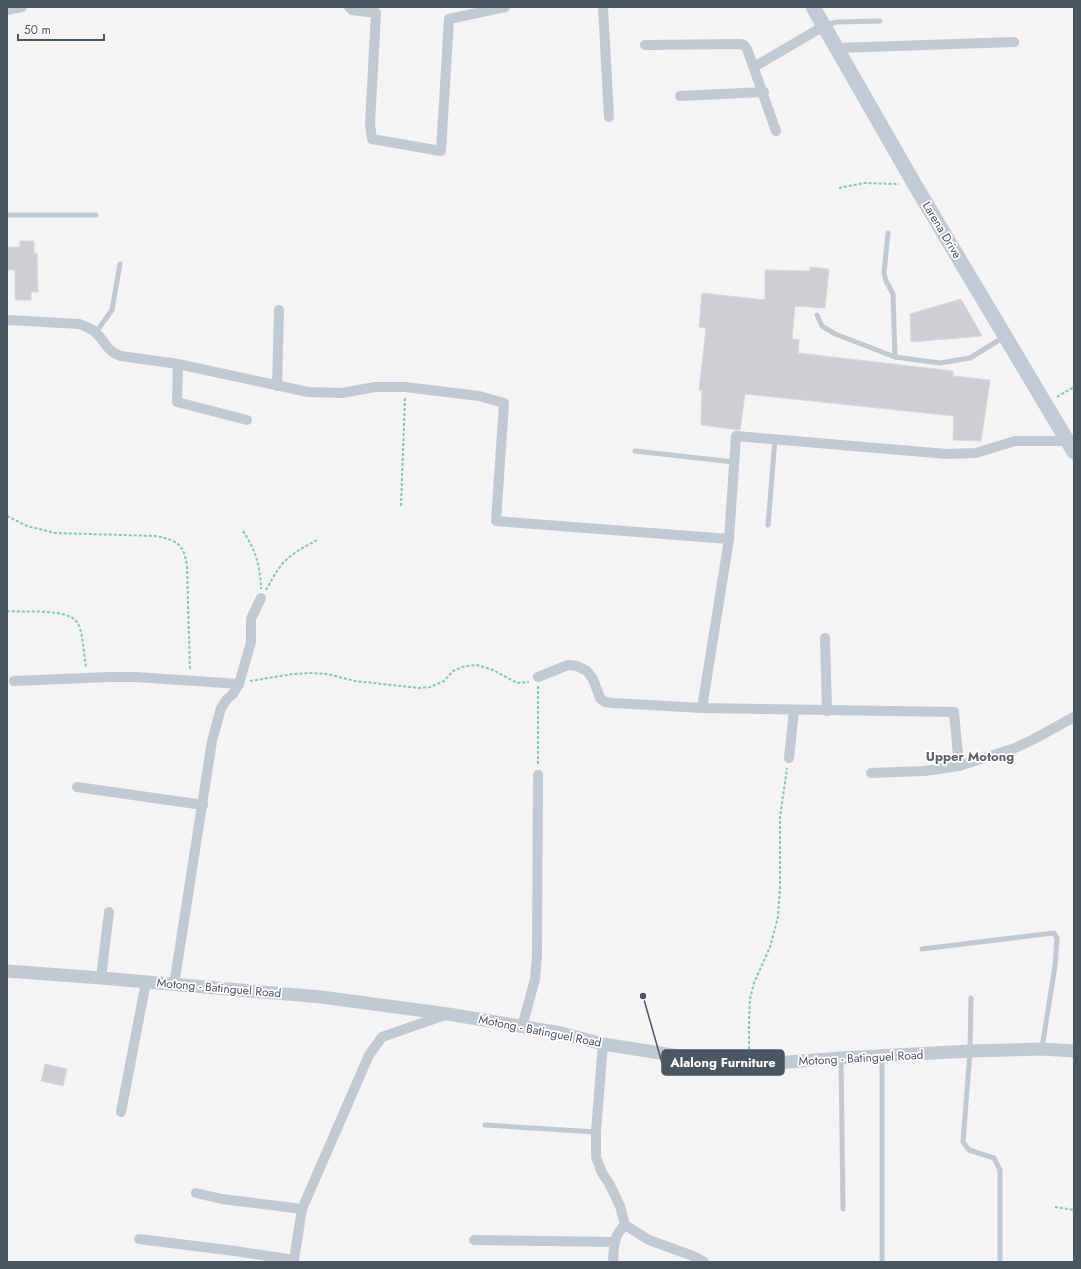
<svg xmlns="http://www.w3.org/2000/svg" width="1081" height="1269" viewBox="0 0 1081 1269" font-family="Jost,sans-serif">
  <rect width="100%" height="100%" fill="#f5f3f3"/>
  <g fill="#cdcfd5" stroke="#d7d9de">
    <path d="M20,241H34V253H37L38,292H31V300H15V270H7V247H20Z"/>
    <path d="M810,267L829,269L825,308L795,306L792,339L799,340L798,353L953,371V376L990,380L981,441L953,440L954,416L745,394L740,430L701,425L702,390H699L706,328L699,327L702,293L765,300V270L810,271Z"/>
    <path d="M961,299L982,336L911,342L910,314Z"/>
    <path d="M45,1064L67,1069L63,1086L41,1081Z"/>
  </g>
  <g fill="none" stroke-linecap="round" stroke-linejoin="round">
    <g stroke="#7ad0a6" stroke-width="2" stroke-dasharray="3 2" stroke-linecap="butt">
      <path d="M839,188L864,183L899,184"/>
      <path d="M1057,397L1074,387"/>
      <path d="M401,506L405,398"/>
      <path d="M7,516L27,526L55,533L155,536C177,540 184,544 187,566L190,671"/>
      <path d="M243,531C256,551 260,565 261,589"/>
      <path d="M266,590C272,580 277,569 285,561C294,552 306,546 317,540"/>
      <path d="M7,611C24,613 70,607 78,624C83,633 84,656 86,667"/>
      <path d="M250,681L293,674L311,673L327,674L355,681L419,688L430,687L444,681L453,671L465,666L477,665L493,670L517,683L529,682"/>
      <path d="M538,686V766"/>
      <path d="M749,1054V1019L750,999L754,983L770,947L778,917L780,887V817L787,768"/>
      <path d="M1055,1207L1074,1210"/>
    </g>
    <g stroke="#c1cad2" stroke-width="5">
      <path d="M826,25L837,22L880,21"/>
      <path d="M7,215H96"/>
      <path d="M888,233L884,273L886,281L893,294L895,357"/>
      <path d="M817,315L822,326L835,334L864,345L895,357L940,363L970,358L1004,337"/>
      <path d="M96,332L112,310L120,264"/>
      <path d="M635,451L734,462"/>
      <path d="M768,525L775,439"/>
      <path d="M922,949L1054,933L1057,938L1055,966L1042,1048"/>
      <path d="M971,998L970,1051L963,1142L969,1150L994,1158L1000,1170V1262"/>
      <path d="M882,1057V1262"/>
      <path d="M841,1059L843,1209"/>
      <path d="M485,1125L596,1132"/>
    </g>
    <g stroke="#c1cad2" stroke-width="10">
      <path d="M349,7L352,10L376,13L370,124L372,139L441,151L449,19L505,7"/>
      <path d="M603,7L609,117"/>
      <path d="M7,10L22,7"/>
      <path d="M645,45L741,44L744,45L747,49L776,131"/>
      <path d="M837,48L1014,42"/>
      <path d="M754,67L824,26"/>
      <path d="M680,96L764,92"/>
      <path d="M7,320L79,324C85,326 91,328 96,333C107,343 105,350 121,356L178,364L308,392L342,393L375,387H405L479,396L504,403L496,521L729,539"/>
      <path d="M178,364L177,402L247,420"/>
      <path d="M277,386L279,310"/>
      <path d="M825,638L827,711"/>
      <path d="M538,677L568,665L577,666L587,671L593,679L600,698L605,702L613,703L702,708L954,712L959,766"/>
      <path d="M14,681L110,677H136L239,684"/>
      <path d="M702,708L729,539L736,436L947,454L976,453L1015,441H1067"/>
      <path d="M789,758L794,710"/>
      <path d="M871,773L924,771L959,766L1015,748L1034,739L1074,717"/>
      <path d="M77,787L203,805"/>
      <path d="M101,978L109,912"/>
      <path d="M174,985L212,741L221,708L227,699L233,694L239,684L251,642V619L261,598"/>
      <path d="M522,1027L535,979L537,955L538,775"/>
      <path d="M603,1044L596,1132V1157L602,1173L609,1183L620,1206L625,1225L649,1240L693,1256L704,1262"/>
      <path d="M121,1112L146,982"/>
      <path d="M302,1209L369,1055L382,1037L448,1014"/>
      <path d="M139,1239L235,1251L294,1260L302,1209L222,1199L196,1193"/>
      <path d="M474,1240L615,1242"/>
      <path d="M613,1262C614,1246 613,1236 625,1225"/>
    </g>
    <path stroke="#c1cad2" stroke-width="13" d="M7,971L101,978L321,997L448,1014L561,1033L603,1044L717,1062L749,1065L841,1058L970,1051L1042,1049L1074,1051"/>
    <path stroke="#c1cbd6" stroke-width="15" d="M813,7L915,185L1074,452"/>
  </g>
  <g text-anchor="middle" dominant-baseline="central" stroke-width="3.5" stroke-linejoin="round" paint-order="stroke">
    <g font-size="12" fill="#4a5661" stroke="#fff">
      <text transform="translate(942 230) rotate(59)">Larena Drive</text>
      <text transform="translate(219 988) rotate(5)">Motong - Batinguel Road</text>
      <text transform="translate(540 1031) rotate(11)">Motong - Batinguel Road</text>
      <text transform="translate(861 1058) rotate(-3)">Motong - Batinguel Road</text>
    </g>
    <g font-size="13" font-weight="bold" fill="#5f6368" stroke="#fff">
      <text x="970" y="756">Upper Motong</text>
    </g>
  </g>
  <path fill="none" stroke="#4a5661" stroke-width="1.5" d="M643 996L662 1063"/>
  <circle fill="#4a5661" stroke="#fff" stroke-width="1.5" cx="643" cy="996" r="4"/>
  <rect fill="#4a5661" stroke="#4a5661" stroke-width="1.5" x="662" y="1050" width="122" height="25" rx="4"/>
  <g font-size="13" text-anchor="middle" font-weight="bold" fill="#fff">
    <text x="723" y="1067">Alalong Furniture</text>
  </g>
  <rect width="1081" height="1269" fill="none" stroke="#4a5661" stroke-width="16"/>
  <path d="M18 34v6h86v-6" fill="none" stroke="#4a5661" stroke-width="2"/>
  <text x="24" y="34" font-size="12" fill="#4a5661" stroke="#ffffff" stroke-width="3" paint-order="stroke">50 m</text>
</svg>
